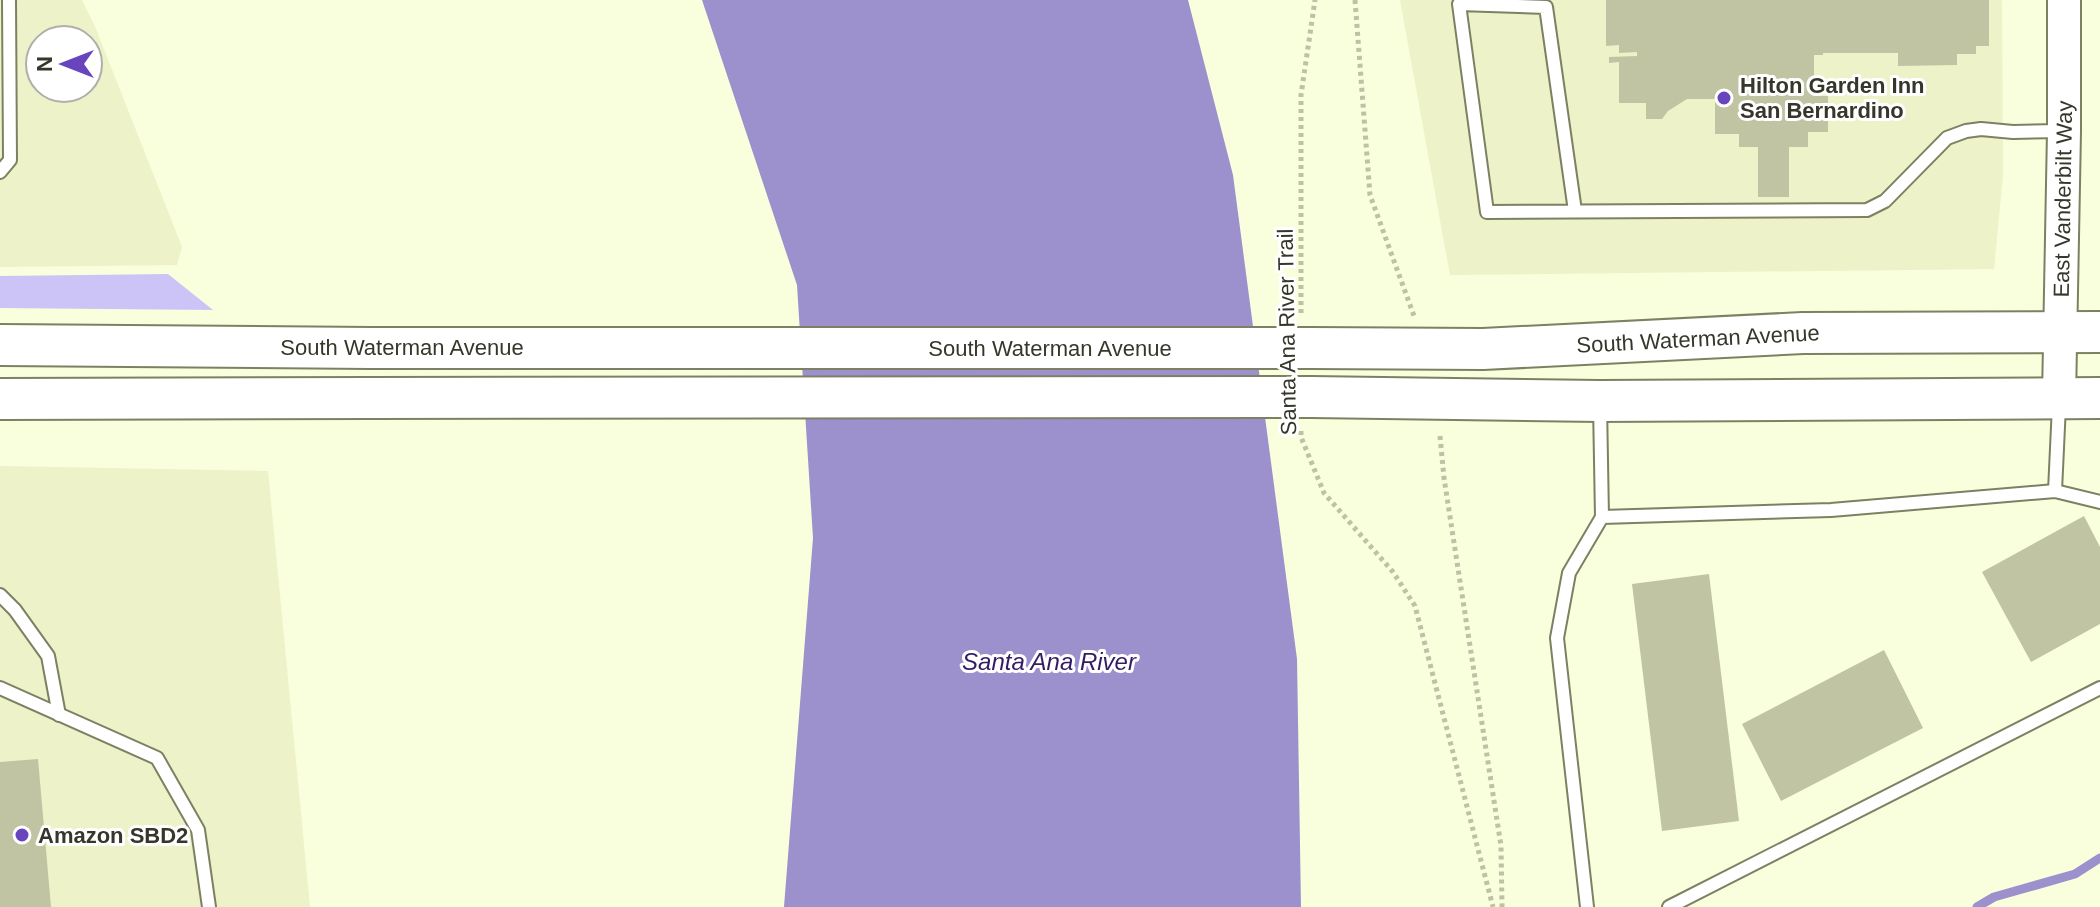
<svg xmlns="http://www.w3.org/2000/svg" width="2100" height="907" viewBox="0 0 2100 907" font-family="Arial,sans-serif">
  <rect width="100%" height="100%" fill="#f9fedc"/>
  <g fill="#edf2c8" fill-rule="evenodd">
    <path d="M0,0H82L96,29L182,247L177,265L0,267ZM40,40H88V88H40Z"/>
    <path d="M1400,0H2002L2003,175L1994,269L1450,275Z"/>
    <path d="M0,466L268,471L310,907H0Z"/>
  </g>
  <path fill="#ccc4f6" d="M168,274L213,310L0,308V276Z"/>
  <path fill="#9c90cd" d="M702,0H1188L1233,175L1297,659L1301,907H784L813,538L797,285Z"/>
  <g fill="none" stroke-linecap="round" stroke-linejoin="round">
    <path stroke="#9c90cd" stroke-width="9" d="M1977,907L1994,897L2075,874L2100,858"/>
  </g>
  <g fill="#c0c4a3">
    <path d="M1606,0H1989V46H1976V54H1957V65L1898,66V53H1823V55H1814V96H1828V132H1808V147H1789V197H1758V147H1739V134H1715V99H1687L1668,111L1662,119H1646V103H1619V62L1609,63V57L1637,56V52L1619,53V45L1606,46Z"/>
    <path d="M2084,516L2100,547V624L2031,662L1982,572Z"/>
    <path d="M1709,574L1739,821L1662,831L1632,584Z"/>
    <path d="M1884,650L1923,728L1781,801L1742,724Z"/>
    <path d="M38,759L51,907H0V762Z"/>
  </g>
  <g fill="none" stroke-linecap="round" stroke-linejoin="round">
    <g stroke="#7d8062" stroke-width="16">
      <g id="service">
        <path d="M0,172L10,160L9,0"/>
        <path d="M1575,211L1546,7L1459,4L1487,212L1867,210L1885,201L1947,138L1966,131L1981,129L2013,132L2061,131"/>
        <path d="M1600,404L1602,517"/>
        <path d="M2055,491L2059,405"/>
        <path d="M0,595L15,610L48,656L59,715"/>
        <path d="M0,688L157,758L198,830L209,907"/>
        <path d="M1587,907L1557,638L1569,573L1602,517L1831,510L2055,491L2100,502"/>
        <path d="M1669,907L2100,688"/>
      </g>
    </g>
    <g stroke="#7d8062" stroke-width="36">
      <path id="tertiary" d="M2059,398L2064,131V0"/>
    </g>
    <g stroke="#7d8062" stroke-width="44">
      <g id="primary">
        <path d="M0,345L371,348"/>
        <path d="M1310,348L1483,349L1803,333L2100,332"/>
        <path d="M1311,397L1599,401L2100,398"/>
        <path d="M0,399L371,398"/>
      </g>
    </g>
    <g stroke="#bdc1a5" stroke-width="5" stroke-dasharray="4 4" stroke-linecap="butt">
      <path d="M1355,0L1370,195L1414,316"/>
      <path d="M1301,313V95L1315,0"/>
      <path d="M1301,431V437L1324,493L1393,572L1415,606L1493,907"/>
      <path d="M1440,436L1444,478L1501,846L1502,907"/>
    </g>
    <use href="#service" stroke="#fff" stroke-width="12"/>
    <use href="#tertiary" stroke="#fff" stroke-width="32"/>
    <use href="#primary" stroke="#fff" stroke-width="40"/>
    <g stroke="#7d8062" stroke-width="44" stroke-linecap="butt">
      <g id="primary-bridge">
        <path d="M371,348H1310"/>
        <path d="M371,398L1311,397"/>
      </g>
    </g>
    <use href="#primary-bridge" stroke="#fff" stroke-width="40"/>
  </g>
  <g fill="#6945bd" stroke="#fff" stroke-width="3">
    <circle cx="1724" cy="98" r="8"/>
    <circle cx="22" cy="835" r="8"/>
  </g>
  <g text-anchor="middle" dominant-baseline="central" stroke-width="6" stroke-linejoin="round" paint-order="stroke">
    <g font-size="22" font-weight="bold" fill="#36372a" stroke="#fff" text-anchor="start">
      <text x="1740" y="85">Hilton Garden Inn<tspan x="1740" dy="25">San Bernardino</tspan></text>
      <text x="38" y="835">Amazon SBD2</text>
    </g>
    <g font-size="22" fill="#36372a" stroke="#fff">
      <text transform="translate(2063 199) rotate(-89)">East Vanderbilt Way</text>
      <text transform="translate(1287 332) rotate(-91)">Santa Ana River Trail</text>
      <text transform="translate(1698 339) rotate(-3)">South Waterman Avenue</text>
      <text x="402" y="347">South Waterman Avenue</text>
      <text x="1050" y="348">South Waterman Avenue</text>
    </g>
    <g font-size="24" font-style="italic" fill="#341c65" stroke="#fff">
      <text x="1049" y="661">Santa Ana River</text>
    </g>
  </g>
  <g transform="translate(64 64) rotate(270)"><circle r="38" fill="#ffffff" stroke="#afafaa" stroke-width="2"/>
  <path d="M0-6L14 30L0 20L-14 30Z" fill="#6945bd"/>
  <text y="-12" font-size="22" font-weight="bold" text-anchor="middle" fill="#36372a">N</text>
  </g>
</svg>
